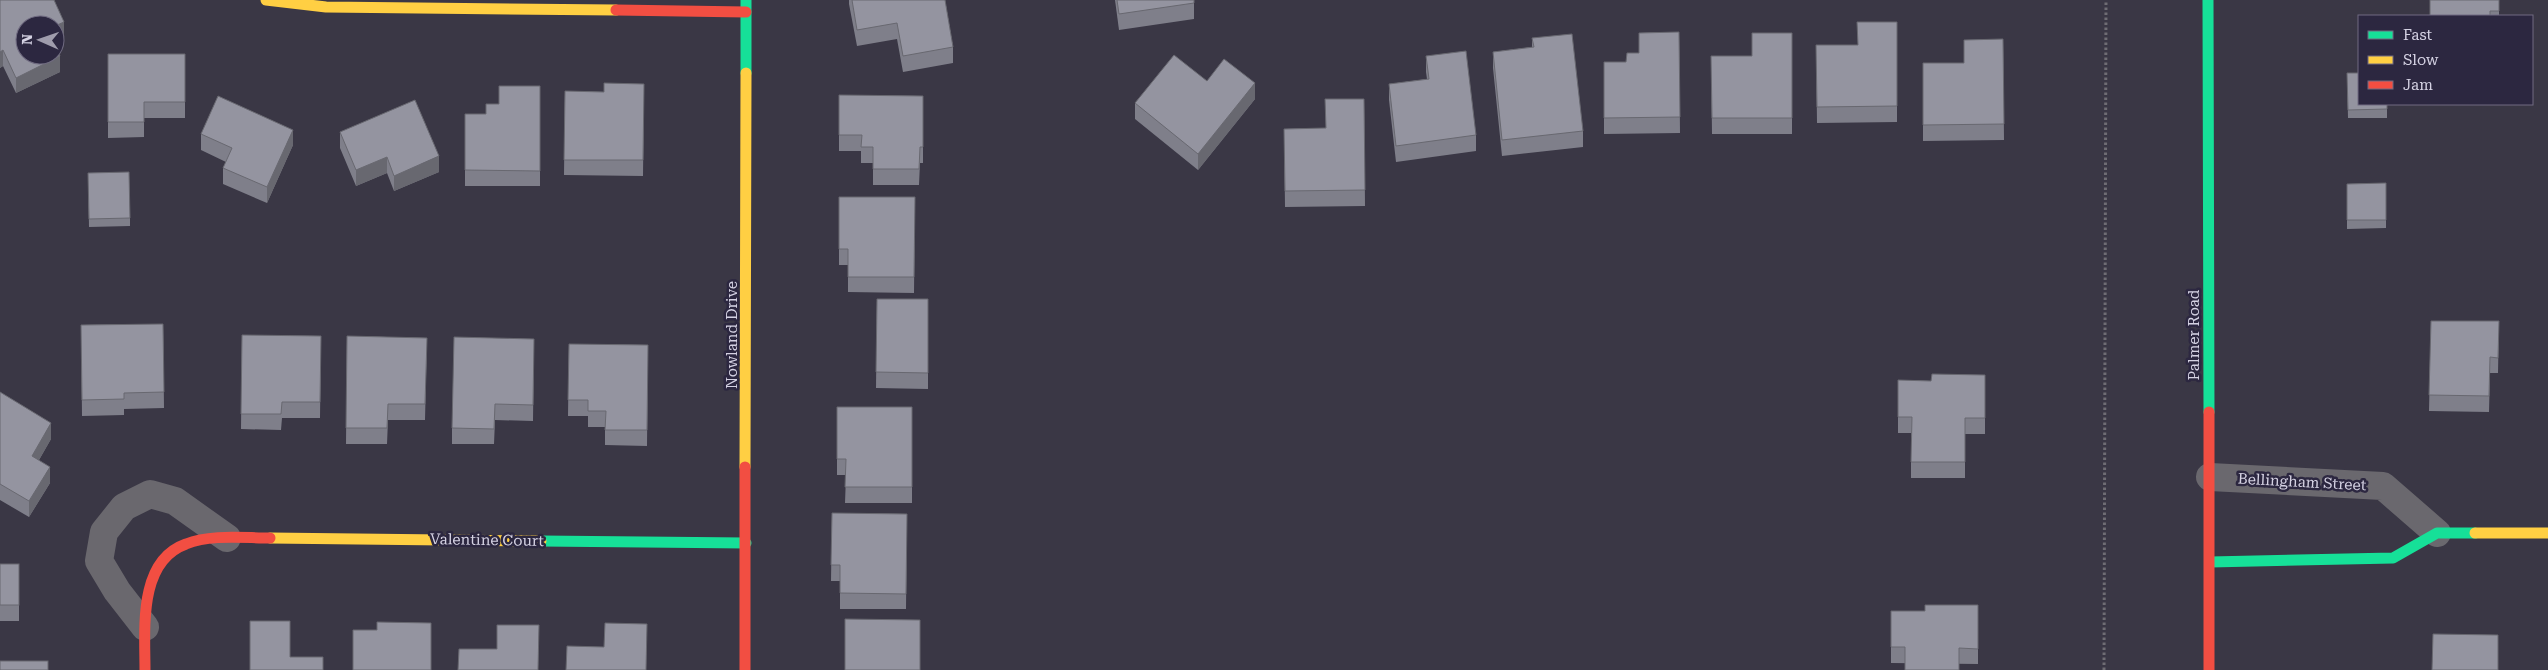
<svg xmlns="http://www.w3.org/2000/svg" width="2548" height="670" viewBox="0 0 2548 670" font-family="'Roboto Serif',serif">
  <rect width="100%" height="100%" fill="#3a3745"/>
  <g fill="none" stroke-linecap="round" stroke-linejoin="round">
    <path stroke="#6f6d74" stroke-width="3" stroke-dasharray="2.5 2.5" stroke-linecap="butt" d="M2104,670L2106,0"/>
    <g stroke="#6a686e" stroke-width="28">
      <path d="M2210,477L2383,486L2437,533"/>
      <path d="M145,627L117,591L99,561L104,532L124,507L150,494L175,501L227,538"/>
    </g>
    <g stroke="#16e098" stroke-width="11">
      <path d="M2208,0L2209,412"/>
      <path d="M746,73V0"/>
      <path d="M541,541L746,543"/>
      <path d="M2210,562L2393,558L2437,533H2475"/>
    </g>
    <g stroke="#ffcf43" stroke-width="11">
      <path d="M266,0L326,7L616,10"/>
      <path d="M745,467L746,73"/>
      <path d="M2475,533H2548"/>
      <path d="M270,538L541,541"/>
    </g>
    <g stroke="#f24e42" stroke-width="11">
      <path d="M616,10L746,12"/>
      <path d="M2209,412V670"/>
      <path d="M145,670C145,629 138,561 186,544C211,534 243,538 270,538"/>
      <path d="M745,670V467"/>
    </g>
  </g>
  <g fill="#7f7f8a">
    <path d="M0,0H54L64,22V37L55,42V25H25V55H55V46L60,56V72L16,93L3,66L0,68Z"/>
    <path d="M849,0H945L953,47V63L903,72L897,39L857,46L849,4Z"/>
    <path d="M1115,0H1194V19L1119,30Z"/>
    <path d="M2499,0V16H2430Z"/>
    <path d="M1897,22V122L1817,123L1816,45H1858Z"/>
    <path d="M1679,32L1680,133L1604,134V62H1626L1639,53V33Z"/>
    <path d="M1792,33V134H1712L1711,56H1752Z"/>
    <path d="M1532,38L1583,131V147L1502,156L1493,68V52L1532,47Z"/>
    <path d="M2003,39L2004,140L1923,141V63H1964Z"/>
    <path d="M108,54H185V118H144V137L108,138Z"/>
    <path d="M1426,56L1476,135V151L1396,162L1389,100V84L1427,79L1426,72Z"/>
    <path d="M2347,73L2387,104V118H2348Z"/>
    <path d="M1207,81L1255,99L1198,170L1135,119V103Z"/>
    <path d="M644,84L643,176L564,175L565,91L604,92Z"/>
    <path d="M540,86V186H465V114H486L499,104Z"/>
    <path d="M839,95L923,96V163H920L919,185H873V163H861V151H839Z"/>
    <path d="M1364,99L1365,206L1285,207L1284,129L1325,128Z"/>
    <path d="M340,132L439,172L394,191L387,173L356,186L340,148Z"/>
    <path d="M201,134L293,145L267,203L223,184V168L226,162L201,150Z"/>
    <path d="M88,173L130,218V226L89,227Z"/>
    <path d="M2386,183V228L2347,229V184Z"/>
    <path d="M839,197H915L914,293L848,292V265H839Z"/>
    <path d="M877,299H928V389L876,388Z"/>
    <path d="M2431,321H2499L2498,373H2490L2489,412L2429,411Z"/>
    <path d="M163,324L164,408L124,409V415L82,416L81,325Z"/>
    <path d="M242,335L321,336L320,418H282L281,430L241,429Z"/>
    <path d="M347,336L427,338L425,420H388L387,444H346Z"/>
    <path d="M534,339L533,421L495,420L494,444H452V428Z"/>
    <path d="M569,344L648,345L647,446L605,445V427H588V416H568Z"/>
    <path d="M1985,375V434H1965V478H1911V433H1898V380L1931,381Z"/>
    <path d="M0,392L51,439L39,460L50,483L29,517L0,500Z"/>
    <path d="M837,407H912V503H845L846,475H837Z"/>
    <path d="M832,513L907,514L906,609H840V581H831Z"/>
    <rect x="0" y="564" width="19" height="57"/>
    <path d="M1978,605V664L1891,663V611H1925Z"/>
  </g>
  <g fill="#686870">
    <path d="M64,22V37L55,42V26Z"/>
    <path d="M3,50V66L0,68V52Z"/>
    <path d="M60,56V72L16,93V78Z"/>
    <path d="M1255,83V99L1198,170V154Z"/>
    <path d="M293,130V145L267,203V187Z"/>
    <path d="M439,156V172L394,191V176Z"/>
    <path d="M387,157V173L356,186V170Z"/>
    <path d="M51,423V439L32,472V456Z"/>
    <path d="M50,467V483L29,517V501Z"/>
  </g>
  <g fill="#9494a0" stroke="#686870">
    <path d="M0,0H54L64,22L55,26V25H25V55H55V46L60,56L16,78L3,50L0,52Z"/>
    <path d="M852,0H945L953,47L903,56L897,23L857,30Z"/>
    <path d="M1117,0H1194V3L1119,14Z"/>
    <path d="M2430,0H2499V11H2490V16H2430Z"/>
    <path d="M1857,22H1897V106L1817,107L1816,45H1858Z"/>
    <path d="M1679,32L1680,117L1604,118V62H1626L1627,53H1639V33Z"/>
    <path d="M1752,33H1792V118H1712L1711,56H1752Z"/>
    <path d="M1572,34L1583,131L1502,140L1493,52L1534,47L1532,38Z"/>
    <path d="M2003,39L2004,124L1923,125V63H1964V40Z"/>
    <path d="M1466,51L1476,135L1396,146L1389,84L1429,79L1426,56Z"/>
    <path d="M108,54H185V102H144V122H108Z"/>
    <path d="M1174,55L1207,81L1224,59L1255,83L1198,154L1135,103Z"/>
    <path d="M2347,73H2359V104H2387V109L2348,110Z"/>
    <path d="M604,83L644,84L643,160H564L565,91L604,92Z"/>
    <path d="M499,86H540V171L465,170V114H486V104H499Z"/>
    <path d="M839,95L923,96V147H920L919,169H873V147H861L862,135H839Z"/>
    <path d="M218,96L293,130L267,187L223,168L232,148L201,134Z"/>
    <path d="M1325,99H1364L1365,190L1285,191L1284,129L1326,128Z"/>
    <path d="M415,100L439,156L394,176L387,157L356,170L340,132Z"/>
    <path d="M129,172L130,218L89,219L88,173Z"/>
    <path d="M2386,183V220H2347V184Z"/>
    <path d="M839,197H915L914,277H848V249H839Z"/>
    <path d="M877,299H928V373L876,372Z"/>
    <path d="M2431,321H2499L2498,358L2490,357L2489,396L2429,395Z"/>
    <path d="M163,324L164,392L124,393V399L82,400L81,325Z"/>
    <path d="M242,335L321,336L320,402H282L281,414H241Z"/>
    <path d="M347,336L427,338L425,404H388L387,428H346Z"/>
    <path d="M454,337L534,339L533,405L495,404L494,429L452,428Z"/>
    <path d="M569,344L648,345L647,430H605L606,411H588V400H568Z"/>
    <path d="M1932,374L1985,375V418H1965V462H1911L1912,417H1898V380L1931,381Z"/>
    <path d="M0,392L51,423L32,456L50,467L29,501L0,484Z"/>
    <path d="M837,407H912V487H845L846,459H837Z"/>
    <path d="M832,513L907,514L906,594L840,593V565H831Z"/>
    <rect x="0" y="564" width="19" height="41"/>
    <path d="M1925,605H1978V649L1959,648V670H1905V647H1891V611H1925Z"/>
    <path d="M845,619L920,620V670H845Z"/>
    <path d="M250,621H290V657H323V670H250Z"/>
    <path d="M377,622L431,623V670H353V630H377Z"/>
    <path d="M605,623L647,624L646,670H566L567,646L604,647Z"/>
    <path d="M497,625H539L538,670H458L459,649H497Z"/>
    <path d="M2433,634L2498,635V670H2432Z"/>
    <rect x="0" y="661" width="48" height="9"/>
  </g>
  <g text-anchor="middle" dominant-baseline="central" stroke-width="5" stroke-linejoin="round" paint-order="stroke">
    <g font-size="15" fill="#d5d2e3" stroke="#2c2740">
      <text transform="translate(732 335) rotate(-90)">Nowland Drive</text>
      <text transform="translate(2194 335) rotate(-90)">Palmer Road</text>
      <text transform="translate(2302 482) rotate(3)">Bellingham Street</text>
      <text transform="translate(487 540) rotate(1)">Valentine Court</text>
    </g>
  </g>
  <rect x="2358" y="15" width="175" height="90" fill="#2c2740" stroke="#706b81"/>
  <rect x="2368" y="31" width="25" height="8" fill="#16e098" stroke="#706b81"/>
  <text x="2403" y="40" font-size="15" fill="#d5d2e3">Fast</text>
  <rect x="2368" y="56" width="25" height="8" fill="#ffcf43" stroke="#706b81"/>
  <text x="2403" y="65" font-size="15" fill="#d5d2e3">Slow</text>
  <rect x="2368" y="81" width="25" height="8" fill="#f24e42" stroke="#706b81"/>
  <text x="2403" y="90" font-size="15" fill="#d5d2e3">Jam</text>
  <g transform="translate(40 40) rotate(272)"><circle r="24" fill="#2c2740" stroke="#706b81"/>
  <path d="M0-4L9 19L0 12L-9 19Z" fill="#9f9cac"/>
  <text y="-8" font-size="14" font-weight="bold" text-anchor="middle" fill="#d5d2e3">N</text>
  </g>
</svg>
